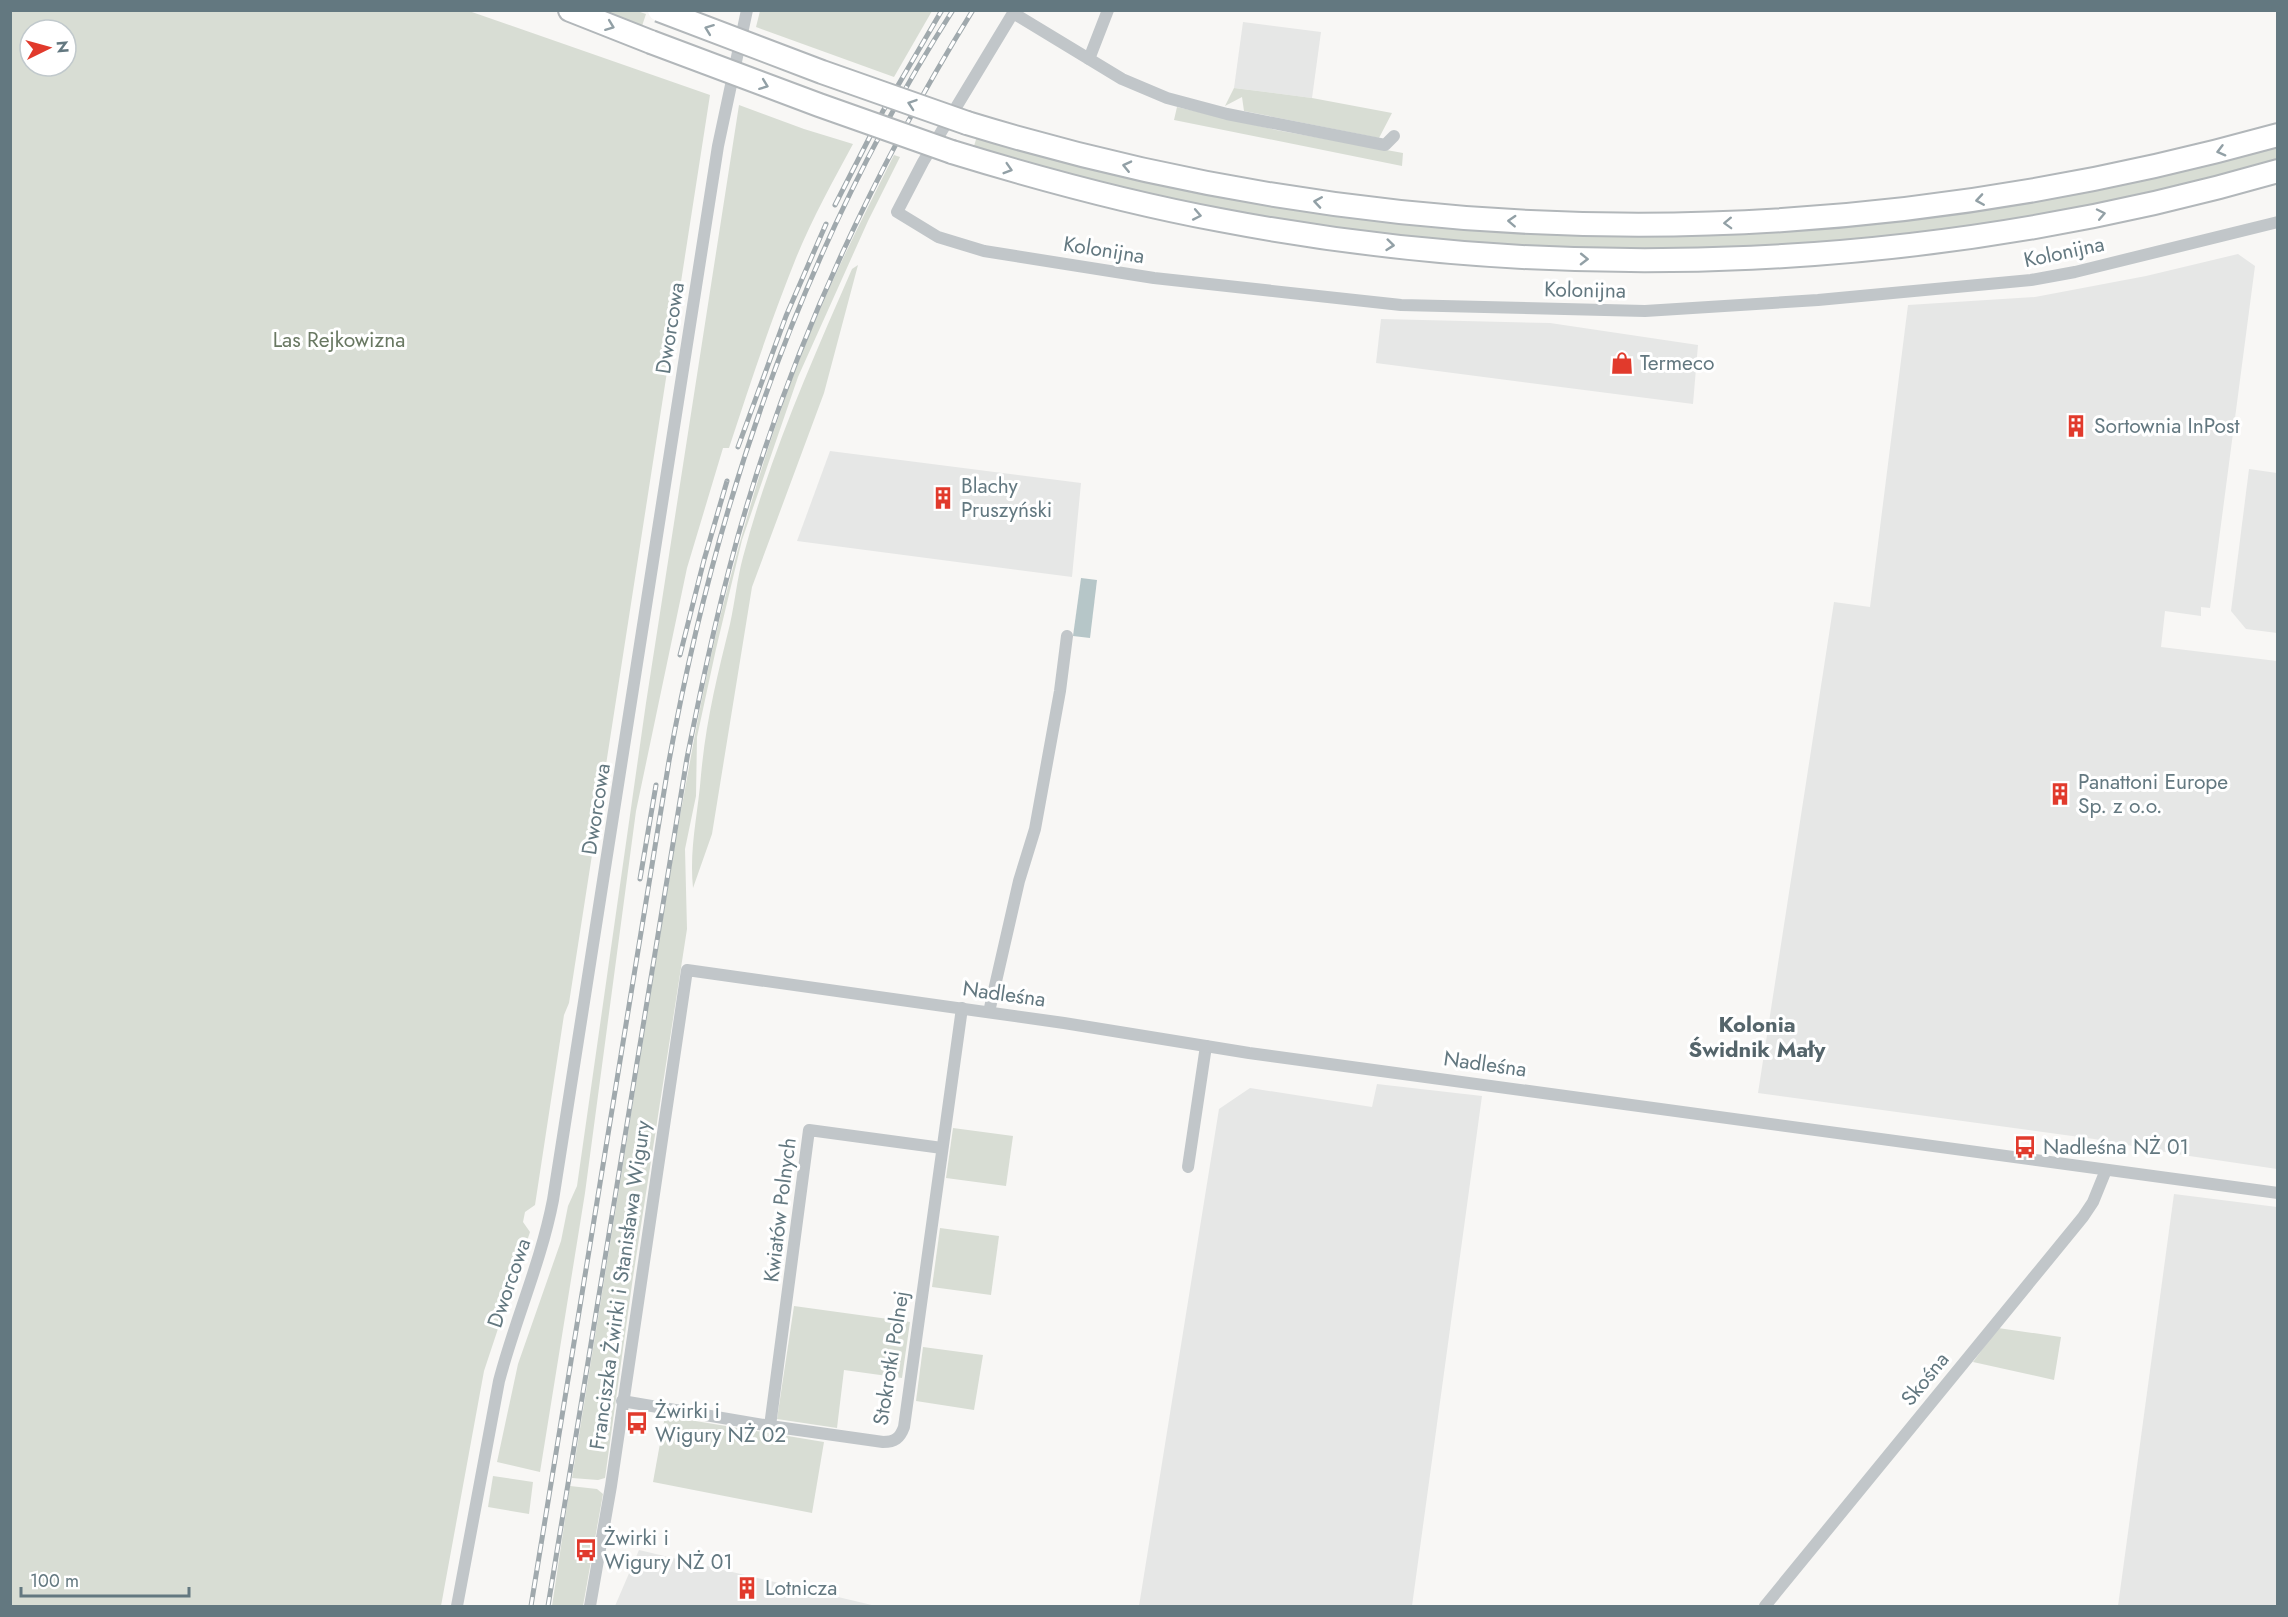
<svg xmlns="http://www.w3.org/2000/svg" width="2288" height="1617" viewBox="0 0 2288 1617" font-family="Jost,sans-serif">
  <rect width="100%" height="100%" fill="#f8f7f5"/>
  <g fill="#e6e7e6">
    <path d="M1243,22L1321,32L1312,98L1234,88Z"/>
    <path d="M2238,254L2255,266L2210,608L2201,607V616L2165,611L2161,647L2277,661V1169L2176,1154L2094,1139L1758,1093L1834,602L1870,607L1908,305L2035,297L2146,276Z"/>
    <path d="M1381,319L1550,323L1698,345L1693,404L1376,363Z"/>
    <path d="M830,451L1081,483L1072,577L797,541Z"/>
    <path d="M2249,469L2277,473V633L2246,629L2231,611Z"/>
    <path d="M1377,1084L1482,1096L1412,1606H1139L1219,1109L1250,1088L1372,1107Z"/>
    <path d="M2174,1194L2277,1207V1606H2118Z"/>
    <path d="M639,1550L876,1606H615Z"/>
  </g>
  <g fill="#d8ddd4" fill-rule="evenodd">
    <path d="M11,10L469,11L710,95L569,1003L564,1015L535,1205L525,1212L523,1222L530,1232L484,1371L441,1606H11ZM30,30H66V66H30Z"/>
    <path d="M591,11H637L646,14L641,29Z"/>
    <path d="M760,11H932L894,77L756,27Z"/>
    <path d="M1234,88L1312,98L1392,113L1379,138L1244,111L1242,97L1225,106Z"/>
    <path d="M739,105L804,129L853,144C833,181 812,219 796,258C771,320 750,384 729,448H723L687,568L636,811L585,1193L540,1472L497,1462L518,1364L561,1241L568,1206L577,1186L646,703Z"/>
    <path d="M1177,107L1276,130L1403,153L1402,166L1174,120Z"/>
    <path d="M978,133L1249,199L1751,229L2277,142L2278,164L2054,216L1831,246L1537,251L1312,228L1112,188L974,146Z"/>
    <path d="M894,155L900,157L868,221L798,377L742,540L716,649L697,737L696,796L685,849L687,929L633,1277L605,1478L598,1480L572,1478L676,838C691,758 704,677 725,598C750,502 779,405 818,314C841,260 868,207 894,155Z"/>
    <path d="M858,265L824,393L752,587L712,834L693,888C689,849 698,814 701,775C706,721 717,677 730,624C735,602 737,579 743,557C769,458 811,363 852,269Z"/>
    <path d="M953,1128L1013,1136L1006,1186L946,1178Z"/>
    <path d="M940,1228L999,1236L991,1295L932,1287Z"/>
    <path d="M794,1306L910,1322L902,1378L844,1370L837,1428L777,1419Z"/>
    <path d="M1998,1328L2061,1337L2054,1380L1973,1362Z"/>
    <path d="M923,1347L983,1355L974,1410L916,1401Z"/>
    <path d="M665,1416L824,1442L812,1513L653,1482Z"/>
    <path d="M493,1476L533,1482L529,1514L488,1507Z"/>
    <path d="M570,1486L597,1489L603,1494L583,1606H552Z"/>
  </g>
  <path fill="#b6c6c8" d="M1081,578L1097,580L1090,638L1073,636Z"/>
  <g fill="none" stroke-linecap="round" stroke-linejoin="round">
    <g stroke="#b2b7ba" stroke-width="26">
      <g id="highway">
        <path d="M570,10L651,42"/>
        <path d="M967,123C1403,256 1840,257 2278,135"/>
        <path d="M952,152C1040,179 1129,203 1220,220C1569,287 1936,270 2278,171"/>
      </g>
    </g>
    <g stroke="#c1c6c9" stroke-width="12">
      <path d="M1089,59L1108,10"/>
      <path d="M1394,136L1385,145L1227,114L1167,98L1122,79L1013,13L923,162L897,212L938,237L984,251L1154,278L1401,305L1645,311L1818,300L2031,280L2075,272L2278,222"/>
      <path d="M989,1012L1019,881L1035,829L1060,691L1067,636"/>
      <path d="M1188,1167L1206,1046"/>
      <path d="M622,1401L770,1426L883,1442C895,1442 900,1438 904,1427L962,1008"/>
      <path d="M770,1426L809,1130L942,1148"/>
      <path d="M457,1606L499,1381C515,1320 541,1262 553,1200L718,146L747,10"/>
      <path d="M590,1606L611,1486L687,970L1064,1023L1249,1053L2278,1193"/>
      <path d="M1765,1606L2083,1217L2093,1202L2106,1170"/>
    </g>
    <use href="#highway" stroke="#fff" stroke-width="22"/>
    <g stroke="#a0a9ad" stroke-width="5">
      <g id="rail">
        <path d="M835,205L883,111L942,10"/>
        <path d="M738,447L786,316L826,224"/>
        <path d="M680,655L704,560L727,481"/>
        <path d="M640,879L656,785"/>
        <path d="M531,1606L669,761C717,496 807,238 953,10"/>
        <path d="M548,1606L687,758C704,673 722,588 747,505C799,331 877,165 973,10"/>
      </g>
    </g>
    <use href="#rail" stroke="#fff" stroke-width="3" stroke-dasharray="9" stroke-linecap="butt"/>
    <g stroke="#b2b7ba" stroke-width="26" stroke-linecap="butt">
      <g id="highway-bridge">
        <path d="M659,10L822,72L967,123"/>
        <path d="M651,42L819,105L952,152"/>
      </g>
    </g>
    <use href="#highway-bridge" stroke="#fff" stroke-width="22"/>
  </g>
  <defs><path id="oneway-chevron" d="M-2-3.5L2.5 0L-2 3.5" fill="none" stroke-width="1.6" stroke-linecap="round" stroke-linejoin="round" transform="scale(1.5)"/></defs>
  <g stroke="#92a0a6">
    <use href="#oneway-chevron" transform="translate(610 26) rotate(21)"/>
    <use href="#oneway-chevron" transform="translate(709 29) rotate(-159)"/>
    <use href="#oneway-chevron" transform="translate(764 85) rotate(21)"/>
    <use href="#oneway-chevron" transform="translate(912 104) rotate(-161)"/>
    <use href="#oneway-chevron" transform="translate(2221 151) rotate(165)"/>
    <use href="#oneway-chevron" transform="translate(1127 166) rotate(-167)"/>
    <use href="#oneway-chevron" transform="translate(1008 169) rotate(17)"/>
    <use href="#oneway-chevron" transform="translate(1980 200) rotate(171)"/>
    <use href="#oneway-chevron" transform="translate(1318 202) rotate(-171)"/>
    <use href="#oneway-chevron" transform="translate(2101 214) rotate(-12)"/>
    <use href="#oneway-chevron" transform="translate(1197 215) rotate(11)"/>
    <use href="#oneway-chevron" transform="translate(1512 221) rotate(-177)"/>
    <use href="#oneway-chevron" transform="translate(1728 223) rotate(178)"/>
    <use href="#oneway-chevron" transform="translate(1390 245) rotate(6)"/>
    <use href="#oneway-chevron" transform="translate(1584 259) rotate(1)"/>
  </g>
  <defs>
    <g id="shop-bare" transform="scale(1.8)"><path d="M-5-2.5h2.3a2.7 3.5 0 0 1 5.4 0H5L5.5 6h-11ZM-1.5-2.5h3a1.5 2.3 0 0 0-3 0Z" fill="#e13a2c" stroke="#fff" stroke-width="2.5" paint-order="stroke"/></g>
    <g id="building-bare" transform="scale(1.8)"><path d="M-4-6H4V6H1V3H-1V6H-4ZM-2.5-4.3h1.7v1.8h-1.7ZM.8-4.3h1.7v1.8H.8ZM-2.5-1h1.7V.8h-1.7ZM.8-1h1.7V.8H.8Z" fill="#e13a2c" stroke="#fff" stroke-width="2.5" paint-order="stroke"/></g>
    <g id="bus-bare" transform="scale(1.8)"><path d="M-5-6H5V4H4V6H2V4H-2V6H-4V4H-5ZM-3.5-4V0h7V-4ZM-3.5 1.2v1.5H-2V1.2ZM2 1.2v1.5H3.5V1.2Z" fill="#e13a2c" stroke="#fff" stroke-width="2.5" paint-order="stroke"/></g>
  </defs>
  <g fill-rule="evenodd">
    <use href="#shop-bare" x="1622" y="363"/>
    <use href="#building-bare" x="2076" y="426"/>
    <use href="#building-bare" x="943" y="498"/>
    <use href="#building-bare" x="2060" y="794"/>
    <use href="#bus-bare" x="2025" y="1147"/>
    <use href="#bus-bare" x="637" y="1423"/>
    <use href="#bus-bare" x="586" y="1550"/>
    <use href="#building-bare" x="747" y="1588"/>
  </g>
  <g text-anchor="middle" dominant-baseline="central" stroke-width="6" stroke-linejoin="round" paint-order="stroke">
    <g font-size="21" fill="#637880" stroke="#fff">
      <text transform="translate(1104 250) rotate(9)">Kolonijna</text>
      <text transform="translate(2064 252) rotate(-12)">Kolonijna</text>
      <text transform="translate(1585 290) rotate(1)">Kolonijna</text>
      <text transform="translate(670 328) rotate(-81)">Dworcowa</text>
      <text transform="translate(596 809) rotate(-81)">Dworcowa</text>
      <text transform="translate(1004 994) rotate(8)">Nadleśna</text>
      <text transform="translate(1485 1064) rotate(8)">Nadleśna</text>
      <text transform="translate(780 1210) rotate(-83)">Kwiatów Polnych</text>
      <text transform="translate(509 1283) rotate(-71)">Dworcowa</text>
      <text transform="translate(620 1285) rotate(-82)">Franciszka Żwirki i Stanisława Wigury</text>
      <text transform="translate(891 1358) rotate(-81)">Stokrotki Polnej</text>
      <text transform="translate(1925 1379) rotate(-51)">Skośna</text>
    </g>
    <g font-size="21" fill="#697862" stroke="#fff">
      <text x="339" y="340">Las Rejkowizna</text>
    </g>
    <g font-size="21" fill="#637880" stroke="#fff" text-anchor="start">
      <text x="1640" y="363">Termeco</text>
      <text x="2094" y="426">Sortownia InPost</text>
      <text x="961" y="486">Blachy<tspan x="961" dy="24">Pruszyński</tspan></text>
      <text x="2078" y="782">Panattoni Europe<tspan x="2078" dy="24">Sp. z o.o.</tspan></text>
      <text x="2043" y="1147">Nadleśna NŻ 01</text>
      <text x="655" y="1411">Żwirki i<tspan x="655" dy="24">Wigury NŻ 02</tspan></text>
      <text x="604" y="1538">Żwirki i<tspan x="604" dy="24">Wigury NŻ 01</tspan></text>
      <text x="765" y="1588">Lotnicza</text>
    </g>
    <g font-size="22" font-weight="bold" fill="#55656b" stroke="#fff">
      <text x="1757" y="1024">Kolonia<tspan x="1757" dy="25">Świdnik Mały</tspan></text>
    </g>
  </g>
  <rect width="2288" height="1617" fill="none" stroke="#637880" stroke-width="24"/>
  <g transform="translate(48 48) rotate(85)"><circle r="28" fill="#ffffff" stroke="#c1c9cc" stroke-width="1.5"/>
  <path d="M0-4.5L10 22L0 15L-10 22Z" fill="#e13a2c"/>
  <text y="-9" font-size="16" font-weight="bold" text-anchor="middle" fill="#637880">N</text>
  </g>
  <path d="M21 1587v9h168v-9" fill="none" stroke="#637880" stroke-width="3"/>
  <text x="30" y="1587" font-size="18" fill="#637880" stroke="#ffffff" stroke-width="4.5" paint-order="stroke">100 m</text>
</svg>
